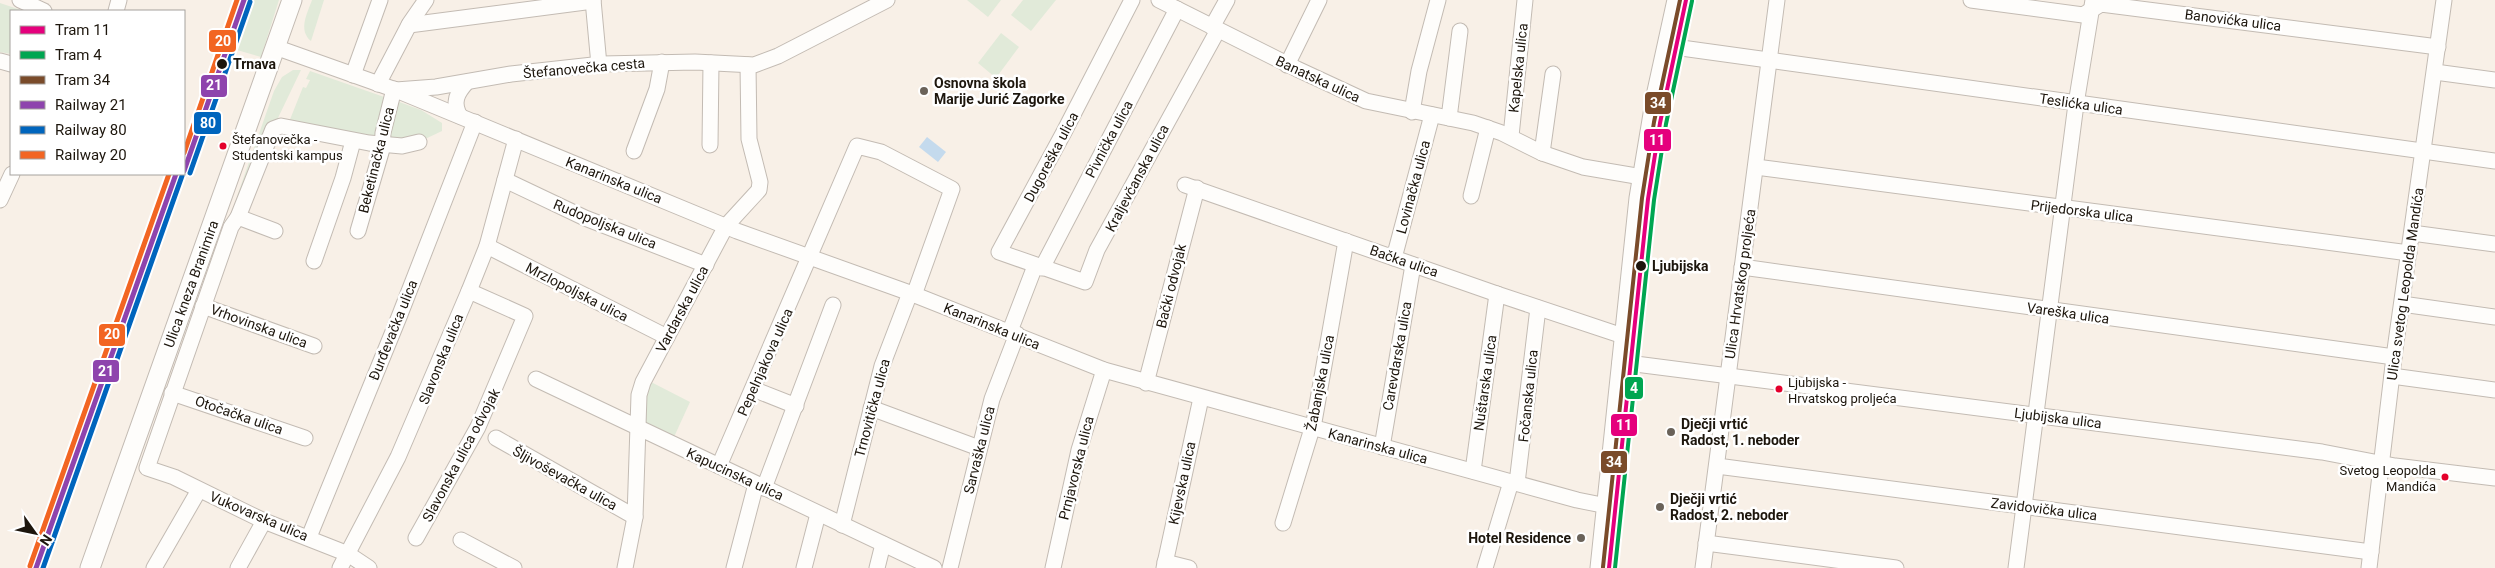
<svg xmlns="http://www.w3.org/2000/svg" width="2495" height="568" viewBox="0 0 2495 568" font-family="Roboto,sans-serif">
  <rect width="100%" height="100%" fill="#f8f0e7"/>
  <g fill="#e1ead9">
    <path d="M254,0H279L261,57L237,50Z"/>
    <path d="M312,0H324L311,41C298,30 307,14 312,0Z"/>
    <path d="M967,0H1001L988,17Z"/>
    <path d="M1023,0H1056L1031,31L1011,15Z"/>
    <path d="M0,3L24,11H11V54L0,52Z"/>
    <path d="M1001,33L1019,47L996,78L978,63Z"/>
    <path d="M293,70H301L277,120L208,279L274,91L282,77Z"/>
    <path d="M310,71L387,98L376,135L370,137L289,122L303,87L306,88L310,80L306,79Z"/>
    <path d="M394,100L421,110L442,123V131L423,140L395,143L387,134Z"/>
    <path d="M651,382L690,402L674,437L646,423L645,396Z"/>
  </g>
  <path fill="#c4daed" d="M927,137L946,152L938,162L919,147Z"/>
  <g fill="none" stroke-linecap="round" stroke-linejoin="round">
    <g stroke="#c3bbb3" stroke-width="17">
      <g id="minor">
        <path d="M20,0L44,11"/>
        <path d="M593,0L599,65"/>
        <path d="M1132,0L1064,132L999,252L1085,282L1097,250L1218,30"/>
        <path d="M1159,0L1297,69L1366,101L1473,123L1502,133L1542,153L1583,167L1642,177"/>
        <path d="M1971,0L2083,15L2101,4L2438,47"/>
        <path d="M116,11L119,0"/>
        <path d="M409,25L593,1"/>
        <path d="M1212,27L1227,0"/>
        <path d="M1667,46L2495,161"/>
        <path d="M275,47L396,90L436,87L511,74L602,64L695,62L754,65L778,56L887,0"/>
        <path d="M0,61L11,64"/>
        <path d="M1287,65L1319,0"/>
        <path d="M2435,72L2495,80"/>
        <path d="M353,75L380,0"/>
        <path d="M378,84L410,23L426,0"/>
        <path d="M396,90L737,231L910,293L1104,370L1577,500L1607,506"/>
        <path d="M1412,112L1419,71L1438,0"/>
        <path d="M460,116C452,102 457,93 467,82"/>
        <path d="M1449,118L1460,31"/>
        <path d="M1511,136L1525,0"/>
        <path d="M710,145L711,63"/>
        <path d="M634,151L657,89L662,62"/>
        <path d="M1542,153L1553,74"/>
        <path d="M1756,167L2409,253"/>
        <path d="M505,180L585,218L706,265"/>
        <path d="M1185,185L1497,294L1623,336"/>
        <path d="M1471,196L1488,128"/>
        <path d="M0,200L12,174"/>
        <path d="M238,217L275,231"/>
        <path d="M358,231L382,149L383,133L394,89"/>
        <path d="M2412,233L2495,244"/>
        <path d="M487,246L667,337"/>
        <path d="M1394,258L1432,115"/>
        <path d="M314,261L343,178L353,141"/>
        <path d="M1742,267L2394,357"/>
        <path d="M1042,268L1177,9"/>
        <path d="M2402,304L2495,317"/>
        <path d="M203,306L314,346"/>
        <path d="M1010,331L1035,266"/>
        <path d="M1620,362L2322,452L2395,466L2495,478"/>
        <path d="M2392,376L2495,390"/>
        <path d="M536,379L934,568"/>
        <path d="M1146,383L1197,188"/>
        <path d="M753,389L796,406"/>
        <path d="M172,393L305,438"/>
        <path d="M871,408L979,448"/>
        <path d="M496,438L635,517"/>
        <path d="M1382,447L1413,265"/>
        <path d="M719,466L857,146L881,152L952,189L914,295"/>
        <path d="M1717,466L2371,552"/>
        <path d="M1473,471L1497,294"/>
        <path d="M1517,483L1538,308"/>
        <path d="M764,488L833,305"/>
        <path d="M1283,523L1314,422L1346,241"/>
        <path d="M842,525L882,366L910,293"/>
        <path d="M309,537L399,317L475,122"/>
        <path d="M416,538L478,427L525,316L469,291"/>
        <path d="M461,540L514,568"/>
        <path d="M1706,543L1896,568"/>
        <path d="M1165,562L1189,568"/>
        <path d="M154,568L199,490"/>
        <path d="M238,568L264,521"/>
        <path d="M340,568L398,457L469,291L487,246L516,139"/>
        <path d="M369,568L348,554L264,521L174,477L147,468L231,227L238,217L273,129L281,126L369,143L402,146L419,142"/>
        <path d="M625,568L635,517L639,395L643,382L726,226L759,190L760,182L749,139L748,65"/>
        <path d="M734,568L756,484"/>
        <path d="M804,568L818,514"/>
        <path d="M877,568L883,544"/>
        <path d="M950,568L992,399L1017,334"/>
        <path d="M1053,568L1079,450L1104,370"/>
        <path d="M1164,568L1201,398"/>
        <path d="M1485,568L1511,482"/>
        <path d="M1703,568L1777,0"/>
        <path d="M2016,568L2076,104L2093,0"/>
        <path d="M2369,568L2394,357L2444,0"/>
      </g>
    </g>
    <g stroke="#c3bbb3" stroke-width="21">
      <g id="major">
        <path d="M90,568L292,0"/>
        <path d="M1600,568L1639,198L1656,96L1677,0"/>
      </g>
    </g>
    <use href="#minor" stroke="#fefdfb" stroke-width="15"/>
    <use href="#major" stroke="#fefdfb" stroke-width="19"/>
    <g stroke="#fff" stroke-width="9">
      <g id="rail-1">
        <path d="M184,171L244,0"/>
        <path d="M36,568L176,174"/>
      </g>
    </g>
    <g stroke="#fff" stroke-width="9">
      <g id="rail-2">
        <path d="M190,173L250,2"/>
        <path d="M43,568L182,176"/>
      </g>
    </g>
    <g stroke="#fff" stroke-width="9">
      <g id="rail-3">
        <path d="M184,153L237,0"/>
        <path d="M30,566L169,174"/>
      </g>
    </g>
    <use href="#rail-1" stroke="#8e44ad" stroke-width="5"/>
    <use href="#rail-2" stroke="#0065bd" stroke-width="5"/>
    <use href="#rail-3" stroke="#f26522" stroke-width="5"/>
    <g stroke="#fff" stroke-width="8">
      <path id="tram-1" d="M1609,568L1648,199L1660,123L1686,0"/>
    </g>
    <g stroke="#fff" stroke-width="8">
      <path id="tram-2" d="M1615,568L1654,200L1666,124L1692,1"/>
    </g>
    <g stroke="#fff" stroke-width="8">
      <path id="tram-3" d="M1603,567L1642,198L1654,122L1680,0"/>
    </g>
    <use href="#tram-1" stroke="#e5007d" stroke-width="4"/>
    <use href="#tram-2" stroke="#00a651" stroke-width="4"/>
    <use href="#tram-3" stroke="#7a4b2a" stroke-width="4"/>
  </g>
  <g fill="#1d160d" stroke="#fff" stroke-width="2">
    <circle cx="222" cy="64" r="6"/>
    <circle cx="1641" cy="266" r="6"/>
  </g>
  <g fill="#6a6259" stroke="#fff" stroke-width="2">
    <circle cx="924" cy="91" r="5"/>
    <circle cx="1671" cy="432" r="5"/>
    <circle cx="1660" cy="507" r="5"/>
    <circle cx="1581" cy="538" r="5"/>
  </g>
  <g fill="#e4002b" stroke="#fff" stroke-width="2">
    <circle cx="223" cy="146" r="4.5"/>
    <circle cx="1779" cy="389" r="4.5"/>
    <circle cx="2445" cy="477" r="4.5"/>
  </g>
  <g text-anchor="middle" dominant-baseline="central" stroke-width="5" stroke-linejoin="round" paint-order="stroke">
    <g font-size="13" fill="#1d160d" stroke="#fff" text-anchor="start">
      <text x="232" y="139">Štefanovečka -<tspan x="232" dy="16">Studentski kampus</tspan></text>
      <text x="1788" y="382">Ljubijska -<tspan x="1788" dy="16">Hrvatskog proljeća</tspan></text>
      <text x="2436" y="470" text-anchor="end">Svetog Leopolda<tspan x="2436" dy="16">Mandića</tspan></text>
    </g>
    <g font-size="14" fill="#1d160d" stroke="#fff">
      <text transform="translate(2233 20) rotate(7)">Banovićka ulica</text>
      <text transform="translate(584 68) rotate(-5)">Štefanovečka cesta</text>
      <text transform="translate(1518 68) rotate(-84)">Kapelska ulica</text>
      <text transform="translate(1318 79) rotate(25)">Banatska ulica</text>
      <text transform="translate(2081 104) rotate(8)">Teslićka ulica</text>
      <text transform="translate(1109 139) rotate(-62)">Pivnička ulica</text>
      <text transform="translate(1051 157) rotate(-62)">Dugoreška ulica</text>
      <text transform="translate(376 160) rotate(-76)">Beketinačka ulica</text>
      <text transform="translate(1137 178) rotate(-62)">Kraljevčanska ulica</text>
      <text transform="translate(614 180) rotate(22)">Kanarinska ulica</text>
      <text transform="translate(1413 187) rotate(-75)">Lovinačka ulica</text>
      <text transform="translate(2082 211) rotate(7)">Prijedorska ulica</text>
      <text transform="translate(605 224) rotate(22)">Rudopoljska ulica</text>
      <text transform="translate(1404 261) rotate(19)">Bačka ulica</text>
      <text transform="translate(191 284) rotate(-70)">Ulica kneza Branimira</text>
      <text transform="translate(1740 284) rotate(-82)">Ulica Hrvatskog proljeća</text>
      <text transform="translate(2405 284) rotate(-82)">Ulica svetog Leopolda Mandića</text>
      <text transform="translate(1171 286) rotate(-76)">Bački odvojak</text>
      <text transform="translate(577 292) rotate(27)">Mrzlopoljska ulica</text>
      <text transform="translate(682 309) rotate(-62)">Vardarska ulica</text>
      <text transform="translate(2068 313) rotate(8)">Vareška ulica</text>
      <text transform="translate(259 326) rotate(20)">Vrhovinska ulica</text>
      <text transform="translate(992 326) rotate(22)">Kanarinska ulica</text>
      <text transform="translate(393 330) rotate(-68)">Đurđevačka ulica</text>
      <text transform="translate(1397 356) rotate(-80)">Carevdarska ulica</text>
      <text transform="translate(441 359) rotate(-68)">Slavonska ulica</text>
      <text transform="translate(765 362) rotate(-66)">Pepelnjakova ulica</text>
      <text transform="translate(1320 383) rotate(-79)">Žabanjska ulica</text>
      <text transform="translate(1485 383) rotate(-82)">Nuštarska ulica</text>
      <text transform="translate(1528 396) rotate(-84)">Fočanska ulica</text>
      <text transform="translate(872 408) rotate(-75)">Trnovitička ulica</text>
      <text transform="translate(239 415) rotate(19)">Otočačka ulica</text>
      <text transform="translate(2058 418) rotate(7)">Ljubijska ulica</text>
      <text transform="translate(1378 446) rotate(15)">Kanarinska ulica</text>
      <text transform="translate(979 450) rotate(-76)">Sarvaška ulica</text>
      <text transform="translate(461 455) rotate(-62)">Slavonska ulica odvojak</text>
      <text transform="translate(1076 468) rotate(-76)">Prnjavorska ulica</text>
      <text transform="translate(735 474) rotate(25)">Kapucinska ulica</text>
      <text transform="translate(565 478) rotate(29)">Šljivoševačka ulica</text>
      <text transform="translate(1182 483) rotate(-78)">Kijevska ulica</text>
      <text transform="translate(2044 509) rotate(7)">Zavidovička ulica</text>
      <text transform="translate(259 516) rotate(23)">Vukovarska ulica</text>
    </g>
    <g font-size="14" font-weight="bold" fill="#1d160d" stroke="#fff" text-anchor="start">
      <text x="233" y="64">Trnava</text>
      <text x="1652" y="266">Ljubijska</text>
    </g>
    <g font-size="14" font-weight="bold" fill="#1d160d" stroke="#fff" text-anchor="start">
      <text x="934" y="83">Osnovna škola<tspan x="934" dy="16">Marije Jurić Zagorke</tspan></text>
      <text x="1681" y="424">Dječji vrtić<tspan x="1681" dy="16">Radost, 1. neboder</tspan></text>
      <text x="1670" y="499">Dječji vrtić<tspan x="1670" dy="16">Radost, 2. neboder</tspan></text>
      <text x="1571" y="538" text-anchor="end">Hotel Residence</text>
    </g>
  </g>
  <g stroke="#fff" stroke-width="2">
    <rect x="208" y="29" width="29" height="24" rx="5" fill="#f26522"/>
    <rect x="200" y="74" width="28" height="24" rx="5" fill="#8e44ad"/>
    <rect x="1644" y="91" width="28" height="24" rx="5" fill="#7a4b2a"/>
    <rect x="193" y="111" width="29" height="24" rx="5" fill="#0065bd"/>
    <rect x="1643" y="128" width="29" height="24" rx="5" fill="#e5007d"/>
    <rect x="98" y="323" width="28" height="24" rx="5" fill="#f26522"/>
    <rect x="92" y="359" width="28" height="24" rx="5" fill="#8e44ad"/>
    <rect x="1624" y="376" width="20" height="24" rx="5" fill="#00a651"/>
    <rect x="1610" y="413" width="28" height="24" rx="5" fill="#e5007d"/>
    <rect x="1600" y="450" width="28" height="24" rx="5" fill="#7a4b2a"/>
  </g>
  <g font-size="14" text-anchor="middle" font-weight="bold" fill="#fff">
    <text x="223" y="46">20</text>
    <text x="214" y="90">21</text>
    <text x="1658" y="108">34</text>
    <text x="208" y="128">80</text>
    <text x="1657" y="145">11</text>
    <text x="112" y="339">20</text>
    <text x="106" y="376">21</text>
    <text x="1634" y="393">4</text>
    <text x="1624" y="430">11</text>
    <text x="1614" y="467">34</text>
  </g>
  <rect x="10" y="10" width="175" height="165" fill="#ffffff" stroke="#a5a29e"/>
  <rect x="20" y="26" width="25" height="8" fill="#e5007d" stroke="#a5a29e"/>
  <text x="55" y="35" font-size="15" fill="#1d160d">Tram 11</text>
  <rect x="20" y="51" width="25" height="8" fill="#00a651" stroke="#a5a29e"/>
  <text x="55" y="60" font-size="15" fill="#1d160d">Tram 4</text>
  <rect x="20" y="76" width="25" height="8" fill="#7a4b2a" stroke="#a5a29e"/>
  <text x="55" y="85" font-size="15" fill="#1d160d">Tram 34</text>
  <rect x="20" y="101" width="25" height="8" fill="#8e44ad" stroke="#a5a29e"/>
  <text x="55" y="110" font-size="15" fill="#1d160d">Railway 21</text>
  <rect x="20" y="126" width="25" height="8" fill="#0065bd" stroke="#a5a29e"/>
  <text x="55" y="135" font-size="15" fill="#1d160d">Railway 80</text>
  <rect x="20" y="151" width="25" height="8" fill="#f26522" stroke="#a5a29e"/>
  <text x="55" y="160" font-size="15" fill="#1d160d">Railway 20</text>
  <g transform="translate(35 533) rotate(123)" stroke="#ffffff" stroke-width="4" paint-order="stroke">
  <path d="M0-4L9 19L0 12L-9 19Z" fill="#1d160d"/>
  <text y="-8" font-size="14" font-weight="bold" text-anchor="middle" fill="#1d160d">N</text>
  </g>
</svg>
